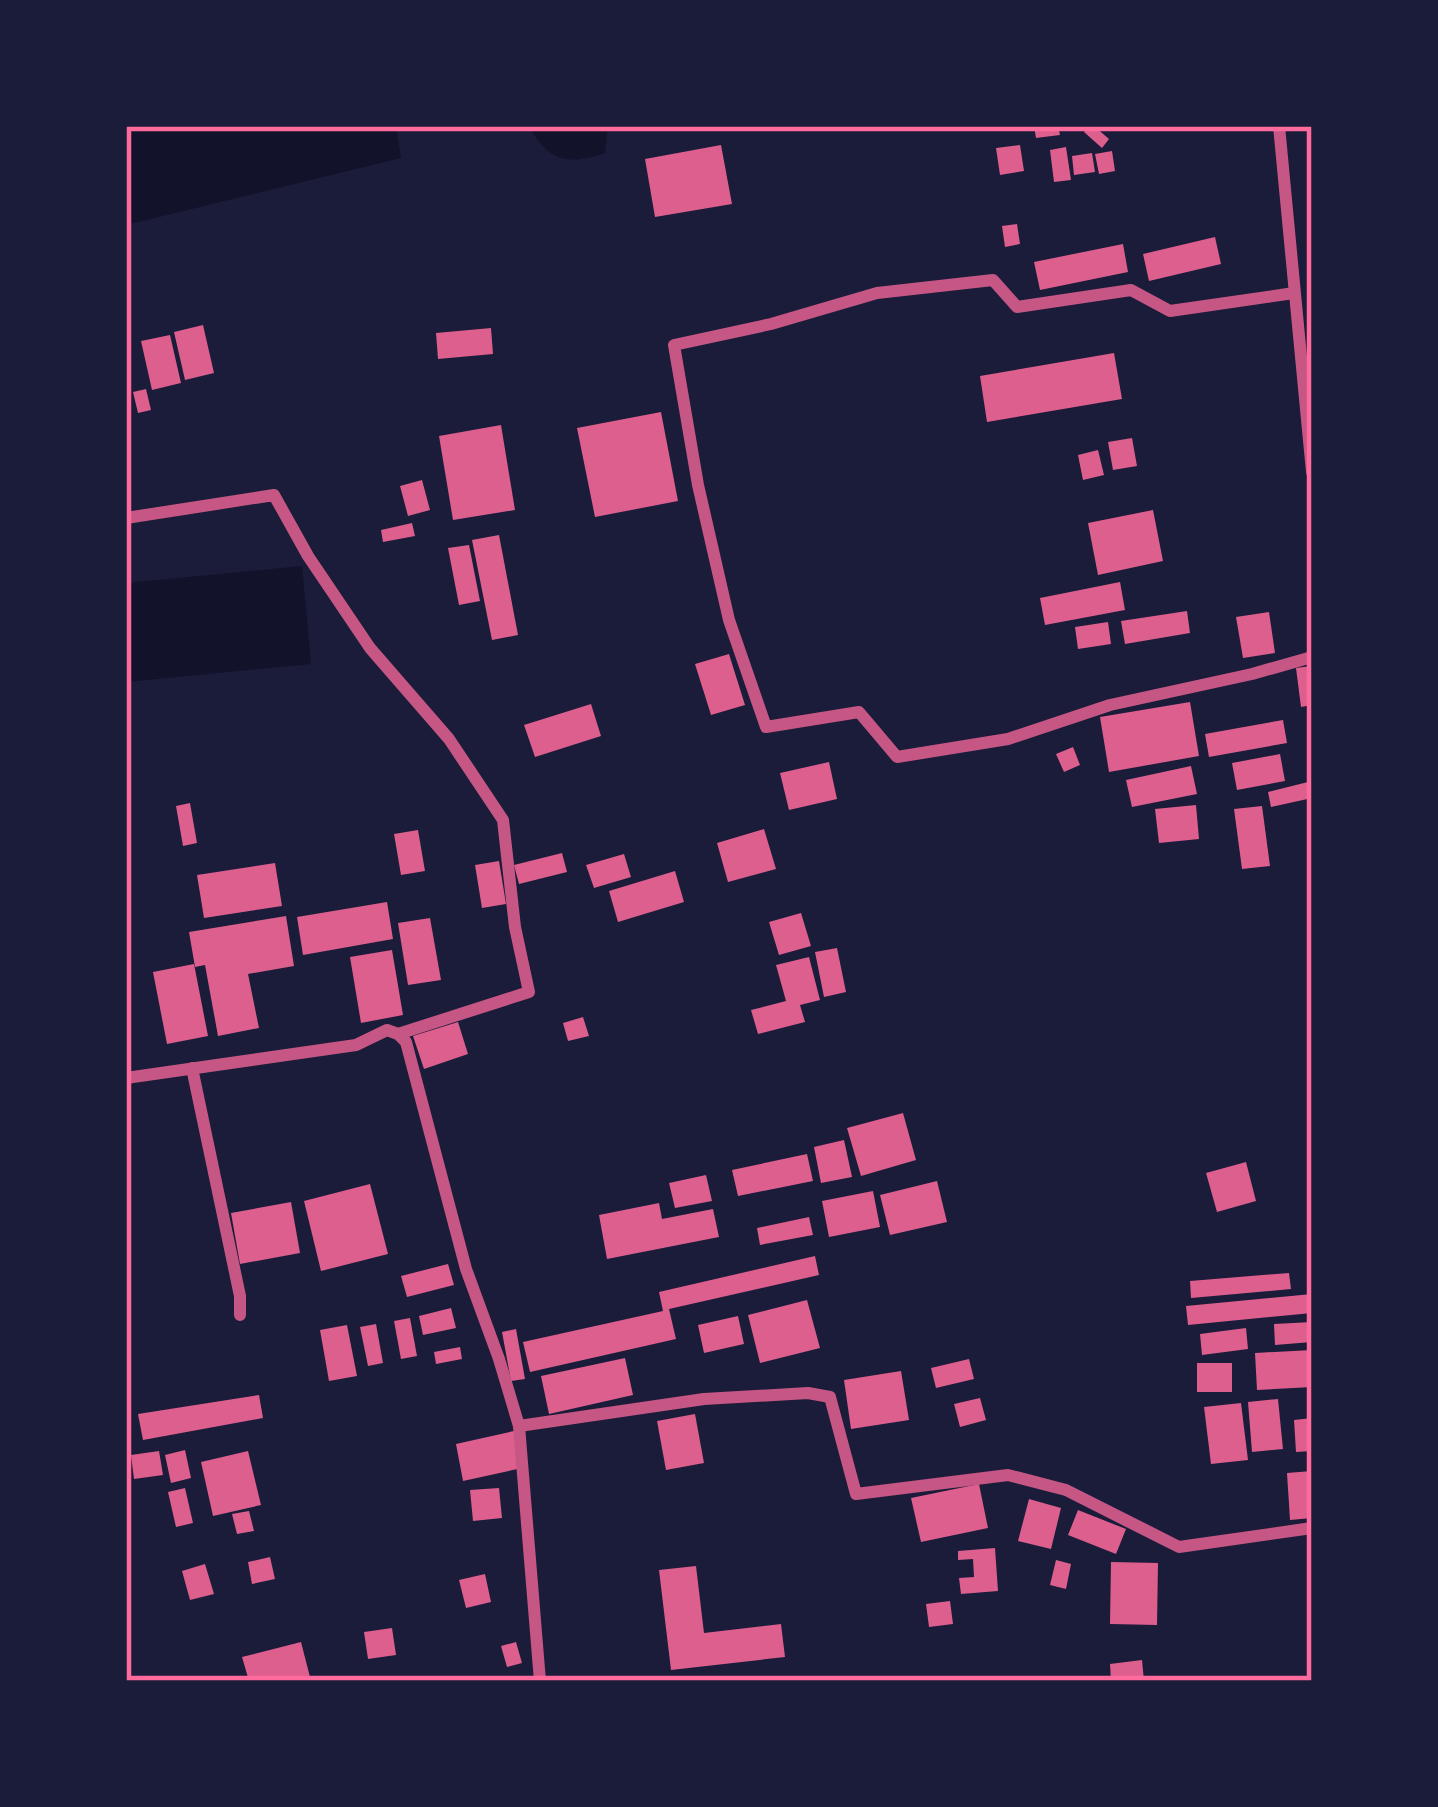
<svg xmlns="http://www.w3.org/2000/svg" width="1438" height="1807" viewBox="0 0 1438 1807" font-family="Quicksand,sans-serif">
  <rect width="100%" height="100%" fill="#1b1b3a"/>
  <g fill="#12122b">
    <path d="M126,126H396L401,158L126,225Z"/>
    <path d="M529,126H608L605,153C567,166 548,161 529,126Z"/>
    <path d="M302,566L311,664L126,682V583Z"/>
  </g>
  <g fill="#dd5f8e">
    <path d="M1034,126H1058L1060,135L1036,138Z"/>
    <path d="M1089,126H1094L1109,139L1102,148L1084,132Z"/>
    <path d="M721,145L732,204L655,217L645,159Z"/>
    <path d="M1020,145L1024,171L1000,175L996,148Z"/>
    <path d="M1066,147L1071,180L1054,182L1050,150Z"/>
    <path d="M1112,151L1115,171L1099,174L1095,154Z"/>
    <path d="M1092,153L1095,172L1074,175L1072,156Z"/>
    <path d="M1017,224L1020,244L1005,247L1002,226Z"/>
    <path d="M1215,237L1221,264L1149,281L1143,254Z"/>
    <path d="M1123,244L1128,272L1040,290L1034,262Z"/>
    <path d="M203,325L214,373L185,380L174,332Z"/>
    <path d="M491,328L493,354L438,359L436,333Z"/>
    <path d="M170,335L181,383L152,390L141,341Z"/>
    <path d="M1114,353L1122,399L987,422L980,376Z"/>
    <path d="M146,389L151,410L138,413L133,392Z"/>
    <path d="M661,412L678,501L595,517L577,428Z"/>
    <path d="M501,425L515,510L453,520L439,436Z"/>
    <path d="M1132,438L1137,466L1113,470L1108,442Z"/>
    <path d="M1098,450L1104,475L1083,480L1078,455Z"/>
    <path d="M422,480L430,510L408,516L400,486Z"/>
    <path d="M1153,510L1163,561L1098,575L1088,523Z"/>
    <path d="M412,523L415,536L383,542L381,530Z"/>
    <path d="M499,535L518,635L492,640L472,540Z"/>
    <path d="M469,545L480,601L459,605L448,548Z"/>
    <path d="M1120,582L1125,610L1045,625L1040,598Z"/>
    <path d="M1187,611L1190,633L1125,644L1121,621Z"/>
    <path d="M1269,612L1275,653L1243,658L1236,617Z"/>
    <path d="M1108,622L1111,644L1078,649L1075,627Z"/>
    <path d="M729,654L745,705L711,715L695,664Z"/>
    <path d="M1311,666L1312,705L1301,707L1296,668Z"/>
    <path d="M1190,702L1199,756L1109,772L1100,717Z"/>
    <path d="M591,704L601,736L535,757L524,725Z"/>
    <path d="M1283,720L1287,743L1209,757L1205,734Z"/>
    <path d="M1073,747L1080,765L1064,772L1056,754Z"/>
    <path d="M1280,754L1285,781L1237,790L1232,763Z"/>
    <path d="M829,762L837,799L789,810L780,773Z"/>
    <path d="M1191,766L1197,794L1132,807L1126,780Z"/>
    <path d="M1308,782L1312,798L1271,807L1268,792Z"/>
    <path d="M190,803L197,843L183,846L176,806Z"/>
    <path d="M1196,805L1199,839L1159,843L1155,809Z"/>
    <path d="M1262,806L1270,866L1242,869L1234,809Z"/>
    <path d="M764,829L776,869L728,882L717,843Z"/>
    <path d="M418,830L425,871L401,875L394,834Z"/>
    <path d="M562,853L567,872L519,884L514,865Z"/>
    <path d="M624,854L631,877L594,888L586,865Z"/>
    <path d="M499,861L506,904L482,908L475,865Z"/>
    <path d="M275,863L282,906L204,918L197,875Z"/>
    <path d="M675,871L684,902L618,922L609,891Z"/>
    <path d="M387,902L393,939L303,955L297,917Z"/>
    <path d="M801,913L811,946L779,955L769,922Z"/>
    <path d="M286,916L294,966L248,974L259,1028L218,1036L205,965L195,967L189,932Z"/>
    <path d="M430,918L441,980L408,985L398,923Z"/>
    <path d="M837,948L846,992L824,997L815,952Z"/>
    <path d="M392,950L403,1015L361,1023L350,957Z"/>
    <path d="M809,957L820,1000L800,1005L805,1022L758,1034L751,1010L786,1001L776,965Z"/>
    <path d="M194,964L208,1036L167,1044L153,972Z"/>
    <path d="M583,1017L589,1036L568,1041L563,1023Z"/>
    <path d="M458,1022L468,1054L424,1069L413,1036Z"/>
    <path d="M903,1113L916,1160L861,1176L847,1128Z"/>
    <path d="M844,1140L852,1177L821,1183L814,1147Z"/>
    <path d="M807,1154L813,1181L738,1196L732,1170Z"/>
    <path d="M1246,1162L1256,1201L1217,1212L1206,1173Z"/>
    <path d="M706,1175L712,1201L675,1208L669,1183Z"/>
    <path d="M937,1181L947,1222L890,1235L880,1195Z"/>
    <path d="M370,1184L388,1254L321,1271L304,1201Z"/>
    <path d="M873,1191L880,1227L829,1237L822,1201Z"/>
    <path d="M291,1202L300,1253L240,1264L231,1213Z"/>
    <path d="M659,1203L662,1219L713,1209L719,1237L607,1259L599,1215Z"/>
    <path d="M809,1217L813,1235L760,1245L757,1228Z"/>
    <path d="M815,1256L819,1275L669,1309L676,1339L530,1372L523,1342L663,1311L659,1292Z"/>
    <path d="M448,1264L454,1285L407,1297L401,1276Z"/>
    <path d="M1289,1273L1291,1289L1191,1298L1190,1281Z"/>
    <path d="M1312,1294V1313L1188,1325L1186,1306Z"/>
    <path d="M807,1300L820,1348L760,1363L748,1315Z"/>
    <path d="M451,1308L456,1328L423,1335L419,1316Z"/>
    <path d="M738,1316L744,1344L704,1353L698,1325Z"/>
    <path d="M410,1318L417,1356L401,1359L394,1321Z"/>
    <path d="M1312,1322V1342L1275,1345L1274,1324Z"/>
    <path d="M376,1324L383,1363L368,1366L360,1327Z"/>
    <path d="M347,1325L357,1376L329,1381L320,1330Z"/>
    <path d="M1246,1328L1248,1349L1202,1355L1200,1334Z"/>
    <path d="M516,1329L525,1379L511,1381L502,1332Z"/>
    <path d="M460,1347L462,1359L436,1364L434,1352Z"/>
    <path d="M1312,1350V1387L1257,1390L1255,1353Z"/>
    <path d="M625,1358L633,1395L549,1414L541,1376Z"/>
    <path d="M969,1359L974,1379L936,1388L931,1368Z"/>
    <rect x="1197" y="1363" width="35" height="29"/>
    <path d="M901,1371L909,1420L851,1429L844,1380Z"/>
    <path d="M259,1395L263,1418L143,1440L138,1414Z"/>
    <path d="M980,1398L986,1420L960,1427L954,1404Z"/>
    <path d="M1278,1399L1283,1449L1252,1452L1248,1402Z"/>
    <path d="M1241,1403L1248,1460L1211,1464L1204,1407Z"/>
    <path d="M695,1414L704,1463L666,1470L657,1421Z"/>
    <path d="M1312,1418V1451L1296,1452L1294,1420Z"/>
    <path d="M514,1431L522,1468L463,1481L456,1444Z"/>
    <path d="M185,1450L191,1478L171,1483L165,1455Z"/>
    <path d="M159,1451L163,1475L134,1479L131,1455Z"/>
    <path d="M248,1451L261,1505L213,1516L201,1462Z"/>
    <path d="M1312,1471V1518L1290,1520L1287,1473Z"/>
    <path d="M979,1484L988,1528L921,1542L911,1498Z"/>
    <path d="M185,1488L193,1523L176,1527L168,1492Z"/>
    <path d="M499,1488L502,1518L473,1521L470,1490Z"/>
    <path d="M1029,1499L1061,1508L1051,1549L1018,1541Z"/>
    <path d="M1078,1510L1126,1529L1116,1554L1068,1535Z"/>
    <path d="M249,1511L254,1531L237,1534L232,1514Z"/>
    <path d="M995,1548L998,1591L961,1594L959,1578L974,1577L973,1559L958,1560V1551Z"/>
    <path d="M270,1557L275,1579L252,1584L248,1562Z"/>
    <path d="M1056,1560L1071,1564L1066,1589L1050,1585Z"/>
    <path d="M1111,1562L1158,1563L1157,1625L1110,1624Z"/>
    <path d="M205,1564L214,1594L190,1600L182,1571Z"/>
    <path d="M696,1566L704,1633L781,1624L785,1657L671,1670L659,1570Z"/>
    <path d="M485,1574L491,1602L466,1608L459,1580Z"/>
    <path d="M950,1601L953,1624L929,1627L926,1604Z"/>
    <path d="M392,1628L396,1655L368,1659L364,1632Z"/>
    <path d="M301,1642L311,1681H249L242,1657Z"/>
    <path d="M516,1642L522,1663L507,1667L501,1646Z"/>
    <path d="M1142,1660L1144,1681H1111L1110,1664Z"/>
  </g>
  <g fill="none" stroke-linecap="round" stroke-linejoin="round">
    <g stroke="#c65784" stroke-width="12">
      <path d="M1279,126L1312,472"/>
      <path d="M1294,293L1170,311L1131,290L1017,307L993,280L877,293L771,324L674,345L698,485L729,620L766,727L859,712L897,757L1008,739L1110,705L1252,674L1312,657"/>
      <path d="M126,518L274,495L308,556L370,648L449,739L503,820L515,927L529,992L398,1034"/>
      <path d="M192,1068L240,1296V1315"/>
      <path d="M126,1078L356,1045L387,1030L398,1034L406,1042L466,1269L499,1359L519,1426L540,1681"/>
      <path d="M519,1426L704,1399L808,1393L830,1397L856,1494L1008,1475L1066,1490L1179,1547L1312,1528"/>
    </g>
  </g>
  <rect width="1438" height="1807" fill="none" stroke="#1b1b3a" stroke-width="258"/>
  <rect x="129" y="129" width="1180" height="1549" fill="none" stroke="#ff6b9d" stroke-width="4.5"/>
</svg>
